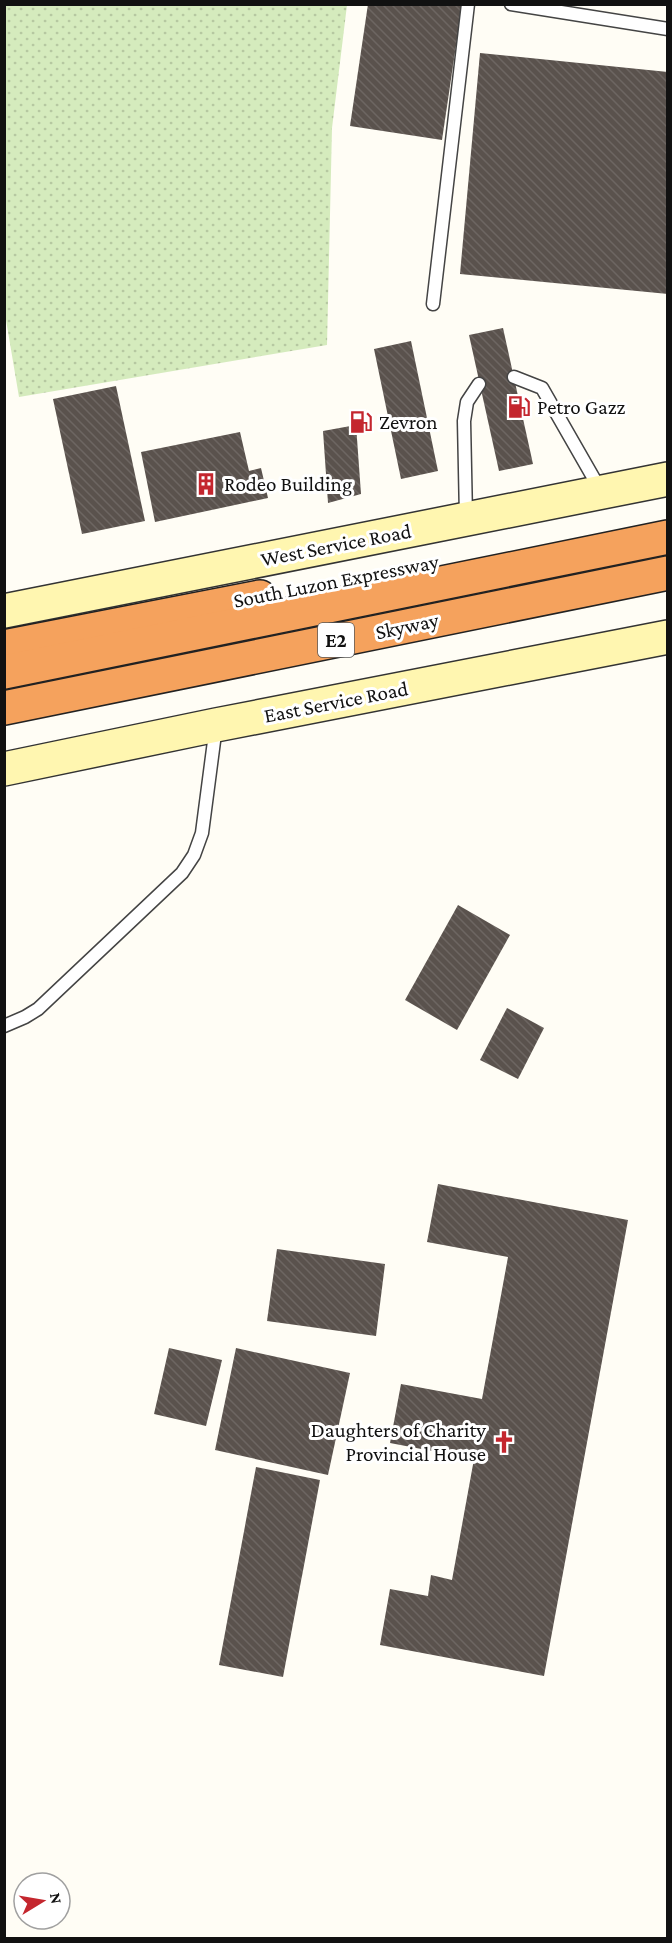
<svg xmlns="http://www.w3.org/2000/svg" width="672" height="1943" viewBox="0 0 672 1943" font-family="'Crimson Pro',serif">
  <defs>
    <pattern id="grass-dots" width="8" height="8" patternUnits="userSpaceOnUse" patternTransform="scale(1.5)"><rect width="8" height="8" fill="#d5ebbd"/><path d="M2 2h.1M6 6h.1" fill="none" stroke="#b6c8a1" stroke-width="1.8" stroke-linecap="round"/></pattern>
    <pattern id="building-back-hatch" width="6" height="6" patternUnits="userSpaceOnUse" patternTransform="scale(1.5)"><rect width="6" height="6" fill="#5a524d"/><path d="M-1 5l2 2M0 0l6 6M5-1l2 2" fill="none" stroke="#6d6662"/></pattern>
  </defs>
  <rect width="100%" height="100%" fill="#fffdf5"/>
  <path fill="url(#grass-dots)" d="M4,5H347L332,128L327,345L19,397L4,308Z"/>
  <g fill="url(#building-back-hatch)">
    <path d="M368,4L462,5L442,140L350,126Z"/>
    <path d="M480,53L668,72V294L460,274Z"/>
    <path d="M503,328L533,464L499,471L469,335Z"/>
    <path d="M411,341L438,471L401,479L374,349Z"/>
    <path d="M116,386L145,521L82,534L53,399Z"/>
    <path d="M356,425L361,494L328,503L323,431Z"/>
    <path d="M240,432L249,471L261,468L268,498L155,522L141,452Z"/>
    <path d="M458,905L510,935L457,1030L405,1000Z"/>
    <path d="M507,1008L544,1028L518,1079L480,1060Z"/>
    <path d="M438,1184L628,1220L544,1676L380,1645L390,1589L428,1596L431,1575L452,1580L474,1459L390,1443L401,1384L482,1399L508,1257L427,1242Z"/>
    <path d="M277,1249L385,1264L376,1336L267,1321Z"/>
    <path d="M169,1348L222,1360L206,1426L154,1414Z"/>
    <path d="M236,1348L350,1373L328,1475L215,1450Z"/>
    <path d="M256,1467L320,1480L283,1677L219,1665Z"/>
  </g>
  <g fill="none" stroke-linecap="round" stroke-linejoin="round">
    <g stroke="#444" stroke-width="15">
      <g id="lane">
        <path d="M511,4L668,29"/>
        <path d="M433,304L468,4"/>
        <path d="M514,377L542,388L601,491"/>
        <path d="M466,517L464,421L467,402L479,384"/>
        <path d="M4,1026L25,1017L38,1009L182,873L194,855L202,833L216,726"/>
      </g>
    </g>
    <g stroke="#333" stroke-width="36">
      <g id="secondary">
        <path d="M4,611L668,479"/>
        <path d="M4,769L216,725L668,637"/>
      </g>
    </g>
    <g stroke="#222" stroke-width="36">
      <g id="highway">
        <path d="M4,647L260,597"/>
        <path d="M4,672L668,537"/>
        <path d="M4,708L668,573"/>
      </g>
    </g>
    <use href="#lane" stroke="#fff" stroke-width="12"/>
    <use href="#secondary" stroke="#fff6b0" stroke-width="33"/>
    <use href="#highway" stroke="#f5a25d" stroke-width="33"/>
  </g>
  <defs>
    <g id="fuel-bare" transform="scale(1.8)"><path d="M-5.5-6h7V0h2V4h1.3V-2.5L3-4.5l.8-.8L6-3V5H2.5V1h-1V6h-7ZM-4.2-4.7v3.2H.2V-4.7Z" fill="#c4262e" stroke="#fff" stroke-width="2.5" paint-order="stroke"/></g>
    <g id="building-bare" transform="scale(1.8)"><path d="M-4-6H4V6H1V3H-1V6H-4ZM-2.5-4.3h1.7v1.8h-1.7ZM.8-4.3h1.7v1.8H.8ZM-2.5-1h1.7V.8h-1.7ZM.8-1h1.7V.8H.8Z" fill="#c4262e" stroke="#fff" stroke-width="2.5" paint-order="stroke"/></g>
    <g id="church-bare" transform="scale(1.8)"><path d="M-1.2-6h2.4v3.5h3.3v2.4h-3.3V6h-2.4V-.1h-3.3v-2.4h3.3Z" fill="#c4262e" stroke="#fff" stroke-width="2.5" paint-order="stroke"/></g>
  </defs>
  <g fill-rule="evenodd">
    <use href="#fuel-bare" x="519" y="407"/>
    <use href="#fuel-bare" x="361" y="422"/>
    <use href="#building-bare" x="206" y="484"/>
    <use href="#church-bare" x="504" y="1442"/>
  </g>
  <g text-anchor="middle" dominant-baseline="central" stroke-width="6" stroke-linejoin="round" paint-order="stroke">
    <rect fill="#fff" stroke="#585858" stroke-width="1.5" x="318" y="623" width="36" height="34" rx="4.5"/>
    <g font-size="20" font-weight="bold" fill="#111">
      <text x="336" y="640">E2</text>
    </g>
    <g font-size="21" fill="#111" stroke="#fff" text-anchor="start">
      <text x="537" y="407">Petro Gazz</text>
      <text x="379" y="422">Zevron</text>
      <text x="224" y="484">Rodeo Building</text>
      <text x="486" y="1430" text-anchor="end">Daughters of Charity<tspan x="486" dy="24">Provincial House</tspan></text>
    </g>
    <g font-size="21" fill="#111" stroke="#fff">
      <text transform="translate(336 545) rotate(-11)">West Service Road</text>
      <text transform="translate(336 581) rotate(-11)">South Luzon Expressway</text>
      <text transform="translate(407 626) rotate(-12)">Skyway</text>
      <text transform="translate(336 702) rotate(-11)">East Service Road</text>
    </g>
  </g>
  <rect width="672" height="1943" fill="none" stroke="#111111" stroke-width="12"/>
  <g transform="translate(42 1901) rotate(79)"><circle r="28" fill="#ffffff" stroke="#a0a0a0" stroke-width="1.5"/>
  <path d="M0-4.5L10 22L0 15L-10 22Z" fill="#c4262e"/>
  <text y="-9" font-size="16" font-weight="bold" text-anchor="middle" fill="#111111">N</text>
  </g>
</svg>
